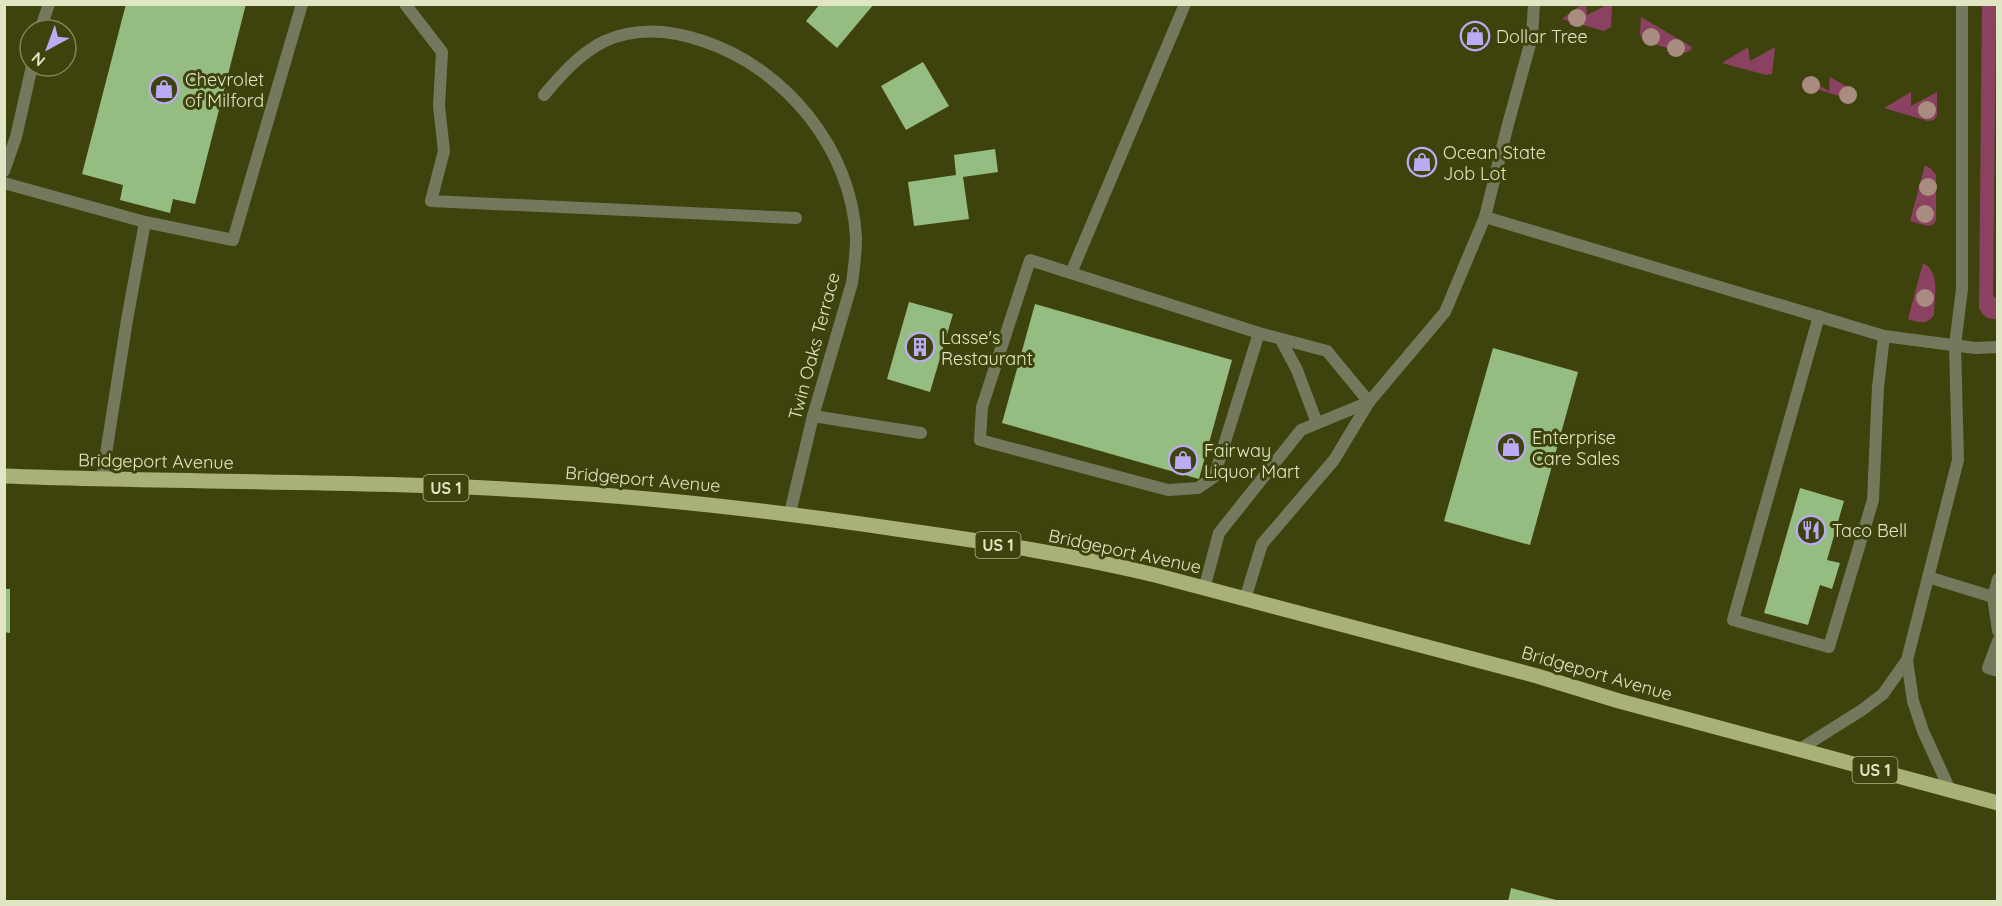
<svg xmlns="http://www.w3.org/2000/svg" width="2002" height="906" viewBox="0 0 2002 906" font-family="Quicksand,sans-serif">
  <rect width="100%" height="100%" fill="#3e430d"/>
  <g fill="#8b4261">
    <path d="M1581,5H1586L1587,15L1607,5H1612L1611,27L1604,31L1562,19Z"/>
    <path d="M1982,5H1996L1993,296L1997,299V319C1988,319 1983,317 1979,308Z"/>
    <path d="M1641,17L1692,47L1691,50L1684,53L1644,41L1640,34Z"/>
    <path d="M1748,47L1750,61L1775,47L1772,74L1766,75L1722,63Z"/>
    <path d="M1804,77L1829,91L1830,77L1855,91L1853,97L1849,99L1813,88L1806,84Z"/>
    <path d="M1911,92V106L1937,92V116L1934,120L1928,121L1884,108Z"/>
    <path d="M1925,165L1931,169L1936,175V220L1933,225L1928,226L1910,221Z"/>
    <path d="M1923,263C1941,272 1934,298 1934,315C1927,325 1919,323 1908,319Z"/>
  </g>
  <g fill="#96bd81">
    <path d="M126,4H246L195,204L173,199L170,213L120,200L123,185L82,174Z"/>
    <path d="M820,4H874L837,48L806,21Z"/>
    <path d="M923,62L949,106L906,130L881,86Z"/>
    <path d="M995,149L998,172L963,177L969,219L914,226L908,182L956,175L954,155Z"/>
    <path d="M909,302L953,314L930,392L887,379Z"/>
    <path d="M1035,304L1232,360L1199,479L1002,423Z"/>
    <path d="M1493,348L1578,372L1530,545L1444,521Z"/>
    <path d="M1800,488L1844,501L1827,560L1840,563L1832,589L1820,585L1808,625L1764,613Z"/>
    <path d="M4,589H10V633L4,632Z"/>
    <path d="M1511,888L1560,901V902H1508Z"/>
  </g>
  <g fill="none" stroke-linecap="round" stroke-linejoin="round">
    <g stroke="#74795d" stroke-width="12">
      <path d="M405,4L442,52L439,106L444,151L431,201L796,218"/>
      <path d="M40,30L49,4"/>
      <path d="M4,171L16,137L32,66"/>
      <path d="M4,183L145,222L233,240L302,4"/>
      <path d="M1485,217L1884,336L1975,348L1998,347"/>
      <path d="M1071,273L1185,4"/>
      <path d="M1819,316L1733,620L1829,647L1873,500L1878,387L1884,336"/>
      <path d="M1259,333L1214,477L1198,488L1168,490L980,440L982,407L1030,260L1259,333L1327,351L1369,402"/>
      <path d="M1281,340L1297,370L1317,423"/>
      <path d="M813,416L921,433"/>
      <path d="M102,479L127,320L145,222"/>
      <path d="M1928,577L1993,597L1998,631"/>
      <path d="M1204,589L1219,533L1301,430L1369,402"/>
      <path d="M1993,597L1998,579"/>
      <path d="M1245,599L1262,544L1334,460L1369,402L1445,312L1485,217L1507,128L1532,37L1534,4"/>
      <path d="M1998,641L1988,668L1998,671"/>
      <path d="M1907,660L1913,701L1923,731L1950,790"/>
      <path d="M1800,749L1862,710L1883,694L1907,660L1958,460L1955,345L1962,289V4"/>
    </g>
    <path stroke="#74795d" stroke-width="12" d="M544,95C561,75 580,53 605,41C636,27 671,30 703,41C785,68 852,149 856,238C856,253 854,268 852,283L813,416L790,513"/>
    <path stroke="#a9b177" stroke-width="15" d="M4,476C188,483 373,480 557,492C673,499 788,513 903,530C988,542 1073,555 1155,575L1537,676L1619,701L1998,803"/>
  </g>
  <g fill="#a88c7f">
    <circle cx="1577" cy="18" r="9"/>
    <circle cx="1651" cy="37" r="9"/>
    <circle cx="1676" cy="48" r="9"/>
    <circle cx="1811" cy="85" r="9"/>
    <circle cx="1848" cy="95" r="9"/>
    <circle cx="1927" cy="110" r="9"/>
    <circle cx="1928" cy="187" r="9"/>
    <circle cx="1925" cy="214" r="9"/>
    <circle cx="1925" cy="298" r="9"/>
  </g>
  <defs>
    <g id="shop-ring" transform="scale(1.5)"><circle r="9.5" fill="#3e430d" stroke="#bcaaf5" stroke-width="1.5"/><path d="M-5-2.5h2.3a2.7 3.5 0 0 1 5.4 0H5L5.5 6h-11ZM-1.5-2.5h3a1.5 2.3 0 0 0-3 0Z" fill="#bcaaf5"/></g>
    <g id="building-ring" transform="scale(1.5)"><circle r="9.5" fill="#3e430d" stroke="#bcaaf5" stroke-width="1.5"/><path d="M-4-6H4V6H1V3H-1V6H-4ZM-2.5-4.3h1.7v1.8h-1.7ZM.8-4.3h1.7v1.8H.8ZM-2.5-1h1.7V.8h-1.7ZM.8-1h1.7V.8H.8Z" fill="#bcaaf5"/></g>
    <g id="restaurant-ring" transform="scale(1.5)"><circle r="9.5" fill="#3e430d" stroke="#bcaaf5" stroke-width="1.5"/><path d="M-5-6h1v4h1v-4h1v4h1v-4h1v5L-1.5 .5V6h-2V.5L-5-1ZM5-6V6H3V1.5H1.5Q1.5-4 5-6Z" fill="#bcaaf5"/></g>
  </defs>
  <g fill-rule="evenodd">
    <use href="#shop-ring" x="1475" y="36"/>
    <use href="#shop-ring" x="164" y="89"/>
    <use href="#shop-ring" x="1422" y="162"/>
    <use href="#building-ring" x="920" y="347"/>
    <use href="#shop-ring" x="1511" y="447"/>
    <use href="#shop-ring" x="1183" y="460"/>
    <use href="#restaurant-ring" x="1811" y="530"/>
  </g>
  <g text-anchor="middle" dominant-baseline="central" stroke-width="6" stroke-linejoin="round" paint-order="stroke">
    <g fill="#3e430d" stroke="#afb58c" stroke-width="1.5">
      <rect x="423.5" y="475" width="45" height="26" rx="4.5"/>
      <rect x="975.5" y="532" width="45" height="26" rx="4.5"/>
      <rect x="1852.5" y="757" width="45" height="26" rx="4.5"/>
    </g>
    <g font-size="16" font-weight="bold" fill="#e0e6c3">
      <text x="446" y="488">US 1</text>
      <text x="998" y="545">US 1</text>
      <text x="1875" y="770">US 1</text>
    </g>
    <g font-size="18" fill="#e0e6c3" stroke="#3e430d" text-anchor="start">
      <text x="1496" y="36">Dollar Tree</text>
      <text x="185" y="79">Chevrolet<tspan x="185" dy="21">of Milford</tspan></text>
      <text x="1443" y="152">Ocean State<tspan x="1443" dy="21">Job Lot</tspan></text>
      <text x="941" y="337">Lasse's<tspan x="941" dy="21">Restaurant</tspan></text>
      <text x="1532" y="437">Enterprise<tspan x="1532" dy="21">Care Sales</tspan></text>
      <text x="1204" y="450">Fairway<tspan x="1204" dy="21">Liquor Mart</tspan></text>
      <text x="1832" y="530">Taco Bell</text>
    </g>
    <g font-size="18" fill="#e0e6c3" stroke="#3e430d">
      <text transform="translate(814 346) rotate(-75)">Twin Oaks Terrace</text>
      <text transform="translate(156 461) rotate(1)">Bridgeport Avenue</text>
      <text transform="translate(643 479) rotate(5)">Bridgeport Avenue</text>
      <text transform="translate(1125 551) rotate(12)">Bridgeport Avenue</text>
      <text transform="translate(1597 673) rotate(16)">Bridgeport Avenue</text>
    </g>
  </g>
  <rect width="2002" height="906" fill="none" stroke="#e0e6c3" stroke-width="12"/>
  <g transform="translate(48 48) rotate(221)"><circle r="28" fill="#3e430d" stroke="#7f8456" stroke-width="1.5"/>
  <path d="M0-4.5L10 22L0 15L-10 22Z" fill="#bcaaf5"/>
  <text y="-9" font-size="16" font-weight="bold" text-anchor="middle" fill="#e0e6c3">N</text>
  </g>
</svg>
